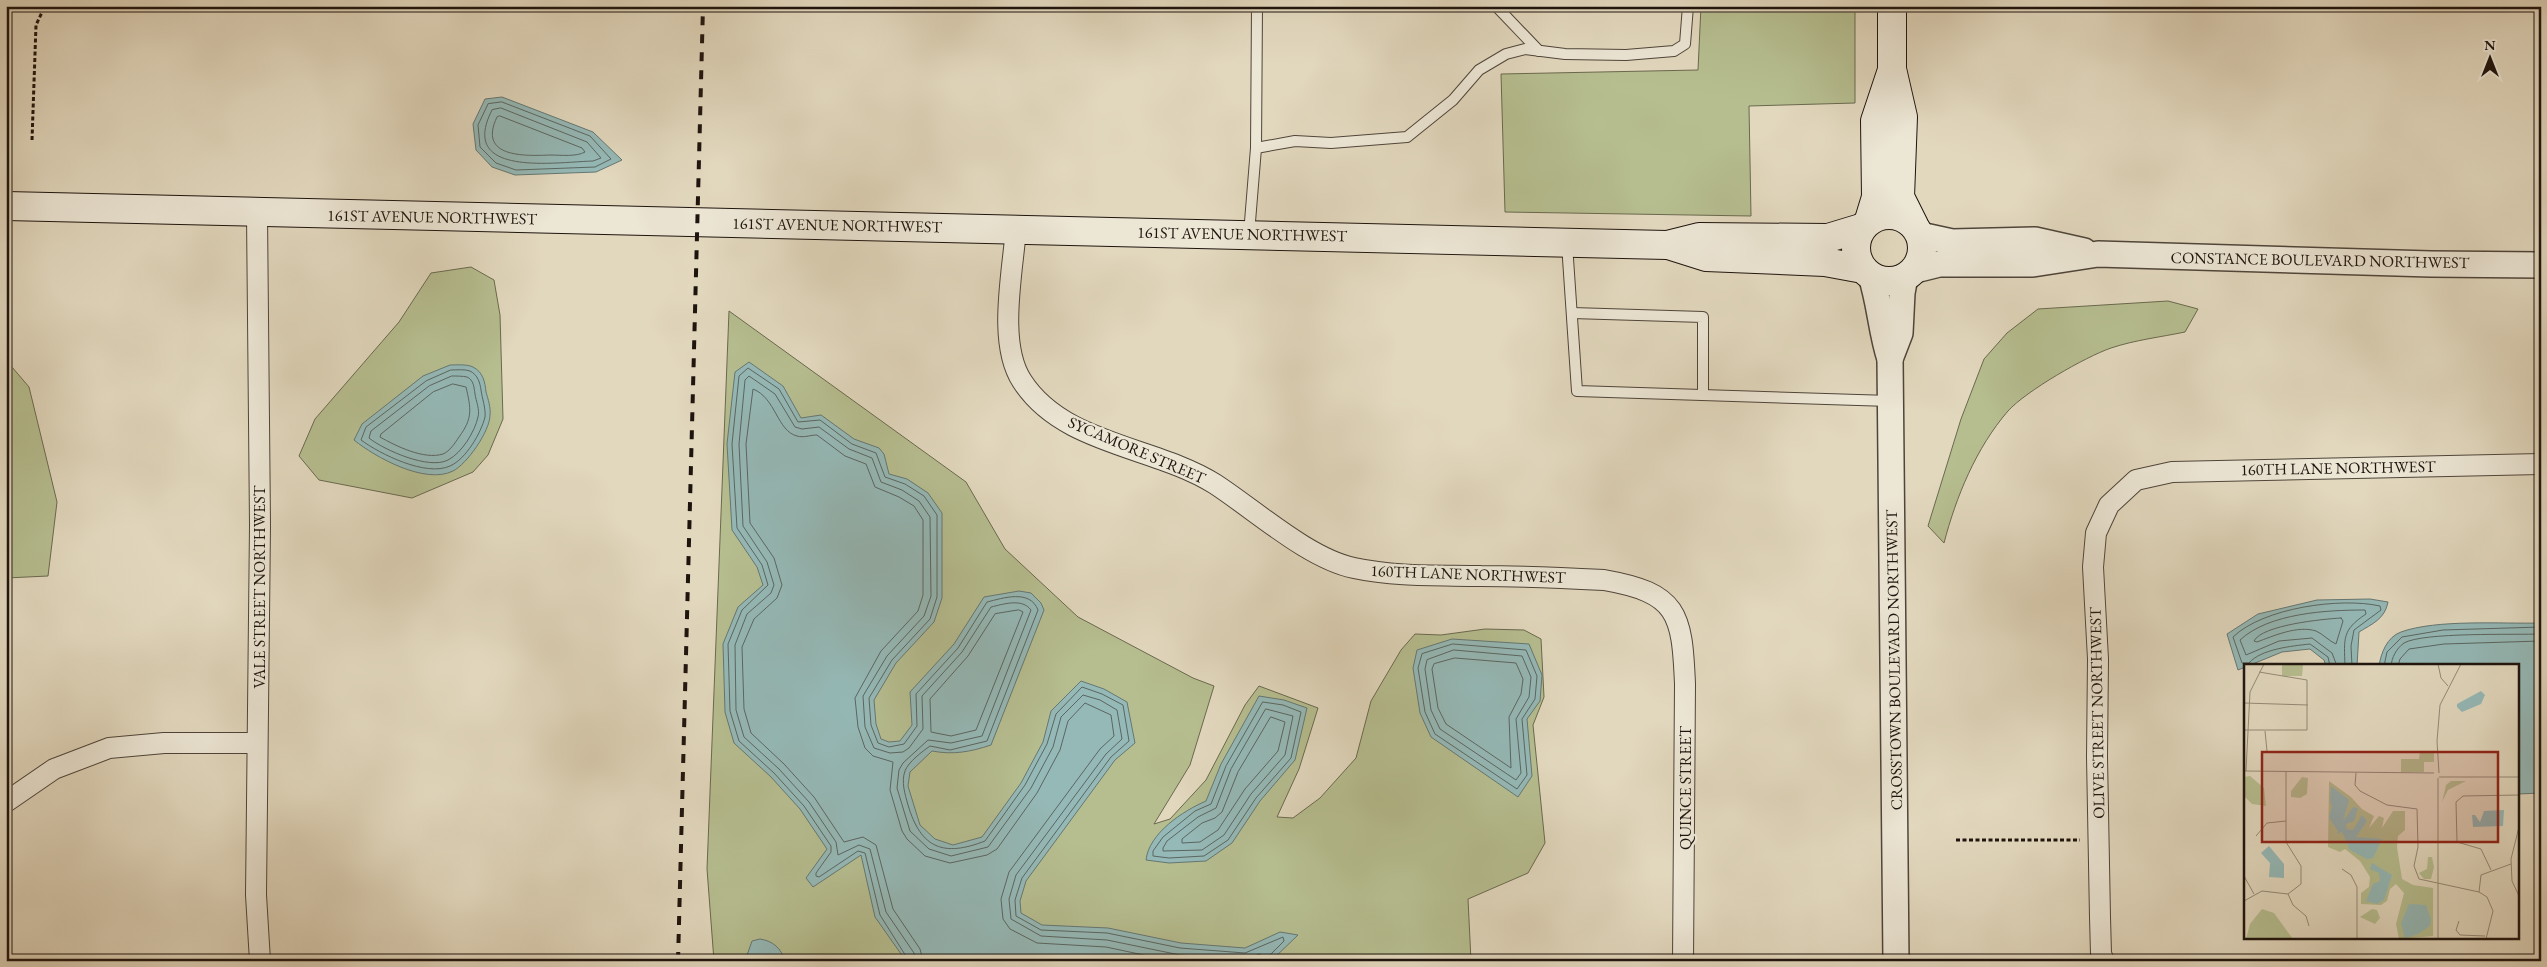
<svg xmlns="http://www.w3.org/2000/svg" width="2547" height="967" viewBox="0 0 2547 967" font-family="'EB Garamond',serif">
  <rect width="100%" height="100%" fill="#e2d8be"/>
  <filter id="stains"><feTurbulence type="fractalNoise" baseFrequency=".004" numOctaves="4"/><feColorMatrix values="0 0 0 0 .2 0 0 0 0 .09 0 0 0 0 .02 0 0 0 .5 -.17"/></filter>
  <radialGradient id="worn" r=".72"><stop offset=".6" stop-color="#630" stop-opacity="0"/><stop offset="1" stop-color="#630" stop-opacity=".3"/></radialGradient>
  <g fill="#b6be90" stroke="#6a694f">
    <path d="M1701,6H1855V103L1749,106L1751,216L1505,212L1501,74L1698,70Z"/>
    <path d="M471,267L494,280L500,315L503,419L488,455L473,472L412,498L319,480L299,456L315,419L399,322L431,273Z"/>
    <path d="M2168,301L2198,309L2185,332C2161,337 2135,340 2111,348C2085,357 2026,391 2008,411C1976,448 1956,497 1944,543L1928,526L1961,419L1984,359L2007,333L2038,309Z"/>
    <path d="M729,311L966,482L1005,549L1078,617L1193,678L1214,686L1190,765L1154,824L1170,819L1206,780L1245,705L1259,686L1318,708L1299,769L1277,817L1293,818L1320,798L1356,758L1371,701L1401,650L1415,634L1441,635L1485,629L1524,630L1541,639L1544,697L1533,725L1545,843L1528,873L1468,899L1471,961H714L707,869Z"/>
    <path d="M6,360L29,387L57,502L48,576L6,578Z"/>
  </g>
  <g fill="#95b9b7" stroke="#657773">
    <path d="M502,97L593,132L622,160L596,172L515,175L492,167L476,150L473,124L485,99Z"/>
    <path d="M749,362L783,386L801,418L821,415L854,439L879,448L884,454L889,474L907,479L928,493L942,513V598L934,622L896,663L874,700L876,724L881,739L889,742L900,741L912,725L910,692L954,644L984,597L1019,591L1031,593L1041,603L1044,610L991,745C970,752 953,755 932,751L910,772L908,786L920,825L935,839L953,845L982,837L1021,783L1043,742L1051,711L1081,681L1104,689L1127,702L1135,743L1115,760L1026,881L1020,901L1021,913L1042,925L1108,928L1181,943L1245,948L1280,932L1298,935L1271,961H906L875,917L861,855L813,887L806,878L827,849L800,809L771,777L734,743L725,712L723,644L738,607L763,585L757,567L732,530L727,444L735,372Z"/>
    <path d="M450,365C456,365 467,364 473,367C483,372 485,382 486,392C488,399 491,408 490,415C490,431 467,464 453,471C425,485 375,457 354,440L362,424L423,376Z"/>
    <path d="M2370,599L2388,602C2385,619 2372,624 2359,632L2357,666H2326L2324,660L2310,649L2282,652L2238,670L2227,634L2258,614L2317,600Z"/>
    <path d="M2541,623V793L2518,794V666H2379C2381,653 2387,637 2401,632C2437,619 2502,624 2541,623Z"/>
    <path d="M1452,639L1529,644L1542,675L1540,701L1527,719L1532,776L1518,797L1431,737L1420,713L1413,668L1417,650Z"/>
    <path d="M1259,696L1284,700L1307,708L1295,760L1260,801L1232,843L1206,861L1169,863L1146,860C1149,833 1183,811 1206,801L1221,764Z"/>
    <path d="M760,939C773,941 781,948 785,961H745L752,941Z"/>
  </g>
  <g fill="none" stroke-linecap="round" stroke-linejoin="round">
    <g stroke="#5a6662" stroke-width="1">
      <path d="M502,102L590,136L611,159L595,167L516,170L496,163L480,147L478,125L488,104Z"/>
      <path d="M501,108L587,142L601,158L593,161C556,162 457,178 492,110Z"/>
      <path d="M500,116L582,148L585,152C576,157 561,155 550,155C525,156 477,158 497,117Z"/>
      <path d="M451,370C456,370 465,369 470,371C478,375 480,383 481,390C482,398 486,409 485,417C481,433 466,459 450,466C426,477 380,454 361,440L366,427L426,381Z"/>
      <path d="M452,376C456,376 463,376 467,377C474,380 474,388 475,394C476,401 480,410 478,417C475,431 462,453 448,460C429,470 384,450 369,438L371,431L429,386Z"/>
      <path d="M453,384L466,387C471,409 473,418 459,437C455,443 450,451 443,454C424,460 396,446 380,437L381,434L433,392Z"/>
      <path d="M1019,610L1023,612L976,730L951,736L931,732L930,699L968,656L995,614Z"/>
      <path d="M2341,618L2343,621L2336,644C2329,641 2323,634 2316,631C2298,625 2273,636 2257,642L2254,641C2262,625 2323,619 2341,618Z"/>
      <path d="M1453,644L1526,650L1537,676L1535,699L1522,719L1527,775L1517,789L1435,734L1425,712L1418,668L1422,654Z"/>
      <path d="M1454,650L1522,656L1531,677L1529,697L1516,719L1521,773L1516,780L1440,729L1431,710L1425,669L1427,660Z"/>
      <path d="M1455,658L1516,663L1523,679L1521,694L1509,717L1511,768L1446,724L1438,708L1432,669L1434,664Z"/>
      <path d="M2330,666L2328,657L2310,644C2292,646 2261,649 2249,663H2242L2233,637C2263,608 2340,597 2380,606L2381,610L2354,630L2351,646L2352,666"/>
      <path d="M2337,666L2332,653L2312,638L2279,641L2246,655L2240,640C2269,613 2327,610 2365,610L2366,614C2342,630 2344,638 2345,666"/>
      <path d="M2384,666L2387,652L2402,637L2443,630L2541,627"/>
      <path d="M2391,666C2392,657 2396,649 2404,643C2423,632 2514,635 2541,634"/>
      <path d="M2398,666L2400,659L2409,649L2444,644L2541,641"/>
      <path d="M1263,702L1283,705L1301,712L1291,758L1256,798L1228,840L1204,856L1169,858L1153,856V851L1163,837L1195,811L1211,804L1226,766Z"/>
      <path d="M1266,709L1293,716L1285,755L1251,794L1224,835L1202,850L1163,851V848L1167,841L1198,817L1216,808L1231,769Z"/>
      <path d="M1271,717L1285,722L1278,751L1245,789L1218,830L1200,842L1182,843V839L1202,823L1215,818L1222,812L1238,772Z"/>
      <path d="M909,961L880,915L865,853L858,851L819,877L816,876V873L831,852V846L804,806L774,773L739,741L730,711L728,644L742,610L768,585L762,565L737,528L732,444L739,376L748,368L779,389L798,422L820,420L852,444L876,453L885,477L905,484L924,496L937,515V597L930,619L892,660L869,698L871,725L878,743L889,747L904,744L917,726L916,694L958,648L987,602C1003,598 1030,589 1038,610L987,741L950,750L930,746C923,751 908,762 905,771C901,782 905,794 908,805C921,849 944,857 985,841L1025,785L1047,744L1056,714L1082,687L1102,694L1123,705L1129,741L1111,757L1022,878L1015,900L1016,916L1041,930L1107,933L1180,948L1245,953L1283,937L1284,941L1269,956L1268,961"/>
      <path d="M915,961L914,953L886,912L870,849L859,845L838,855L836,842L809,802L779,769L744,737L736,710L735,645L747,614L771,593L774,585L767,562L743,526L739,444L745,380L749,376L775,394L795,427L802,429L819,427L849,449L872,458L881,482L902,490L919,501L930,517L931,596L924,616L887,656L863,696L865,727L874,748L890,753L903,752L909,748L923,729L922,696L962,652L991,607C1004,604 1022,598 1031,610L982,736L951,743L928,740L903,763L899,770L897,788L910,831L929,849L951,856L988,847L1031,788L1053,747L1061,717L1083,695L1100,700L1117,710L1122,739L1106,754L1016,875L1009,899L1011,919L1041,936L1107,940L1180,955L1244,959L1260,954L1262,961"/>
      <path d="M923,961L920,949L893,909L876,845L863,837L844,842L814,797L784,764L751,733L744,709L742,647L754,619L777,598L782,585L774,558L750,523L746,444L753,389C776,398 777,431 797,436C804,438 810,435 817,435L845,456L866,464L875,487L899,497L914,506L923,520V595L918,611L881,651L855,698L858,727L865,748L873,756L893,762L890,790L902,831L907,839L925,856L950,863L987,855L997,849L1037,793L1060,750L1068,721L1085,703L1111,715L1114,736L1100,749L1009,872L1001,899L1003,919L1010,929L1037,943L1106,947L1172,961"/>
    </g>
    <g stroke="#4f453a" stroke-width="12">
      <g id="service">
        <path d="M1496,6L1539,51"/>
        <path d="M1256,148L1295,141L1331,143L1407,137L1453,100L1479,70L1506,54L1525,49L1565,54L1626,55L1674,51L1685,44L1688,6"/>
        <path d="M1249,234L1256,148L1257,6"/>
        <path d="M1567,244L1577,391L1890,401"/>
        <path d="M1572,313L1703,317V395"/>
      </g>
    </g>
    <g stroke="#4f453a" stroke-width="22">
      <g id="minor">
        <path d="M257,214L260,525L256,895L260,961"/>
        <path d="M1016,228C1013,271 997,343 1022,381C1063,445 1155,446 1215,484C1255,510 1309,559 1354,568C1396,577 1438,575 1481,576C1522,576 1563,578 1604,580C1678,593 1682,613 1685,684L1683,961"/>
        <path d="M6,802L54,769L109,748L164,743H257"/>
        <path d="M2104,961L2101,954L2100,917L2097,757L2098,659L2093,567L2096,533L2109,505L2136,480L2172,472L2541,464"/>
      </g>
    </g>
    <g stroke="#4f453a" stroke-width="28">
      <g id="tertiary">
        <path d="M1920,235L1952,242L2035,240L2084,251"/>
        <path d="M1915,270L1939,264H2033L2098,254L2431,264L2541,265"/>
        <path d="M1871,276C1880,303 1881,332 1890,359L1896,961"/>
        <path d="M1890,359L1900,333L1902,293L1905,277"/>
      </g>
    </g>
    <g stroke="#1e140e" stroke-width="30">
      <g id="secondary">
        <path d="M1892,6V69L1903,117L1900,197L1914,225"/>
        <path d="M6,206L1667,245L1699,237L1828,238L1861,228"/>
        <circle cx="1889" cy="248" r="33"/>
        <path d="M1869,220L1876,197L1875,121L1892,70"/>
        <path d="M1668,245L1706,257L1825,262L1863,269"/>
      </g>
    </g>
    <g stroke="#1e140e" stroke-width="3" stroke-dasharray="4 2.5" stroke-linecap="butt">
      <path d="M32,140L36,25L45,6"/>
      <path d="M1956,840H2080"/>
    </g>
    <use href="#service" stroke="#ece6d5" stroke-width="10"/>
    <use href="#minor" stroke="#ece6d5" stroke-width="20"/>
    <use href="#tertiary" stroke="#ece6d5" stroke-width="25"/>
    <use href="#secondary" stroke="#ece6d5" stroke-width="28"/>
    <path stroke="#1e140e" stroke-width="4" stroke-dasharray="9 9" stroke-linecap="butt" d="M678,961L703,6"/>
  </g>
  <g text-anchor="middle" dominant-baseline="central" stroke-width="4.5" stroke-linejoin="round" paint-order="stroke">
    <g font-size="16" fill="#1e140e" stroke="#ece6d5">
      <text transform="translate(432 217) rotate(1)">161ST AVENUE NORTHWEST</text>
      <text transform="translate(837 225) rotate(1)">161ST AVENUE NORTHWEST</text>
      <text transform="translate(1242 234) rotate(1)">161ST AVENUE NORTHWEST</text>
      <text transform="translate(2320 260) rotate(1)">CONSTANCE BOULEVARD NORTHWEST</text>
      <text transform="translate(1137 450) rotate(23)">SYCAMORE STREET</text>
      <text transform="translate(2338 468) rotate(-1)">160TH LANE NORTHWEST</text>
      <text transform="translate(1468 574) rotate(2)">160TH LANE NORTHWEST</text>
      <text transform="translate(259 587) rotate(-90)">VALE STREET NORTHWEST</text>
      <text transform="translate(1894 660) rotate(-91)">CROSSTOWN BOULEVARD NORTHWEST</text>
      <text transform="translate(2097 713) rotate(-91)">OLIVE STREET NORTHWEST</text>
      <text transform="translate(1685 788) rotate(-90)">QUINCE STREET</text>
    </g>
  </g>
  <g transform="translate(2244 664)">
    <rect width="275" height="275" fill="#e2d8be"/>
    <path d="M38,0L59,1L58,12H38ZM176,87H190V98H180V108H157V95H175ZM6,112L20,124L22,142L8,140L0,132V113ZM58,113L64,114L63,130L56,134L47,133V127ZM85,117L107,133L118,145L130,152L125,164L135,152L140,154L138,164L149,147H161V166L154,172L153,183L158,215L169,221L189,224V272L155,275L152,260L160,229L152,220L146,225L143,237L137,241L117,240V229L125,223L126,213L116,197L101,185L96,188L84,183ZM207,117H222L204,126L198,138L202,121ZM184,193H188L190,203L187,215H180L175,209L183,205ZM18,245L30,249L49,275H2L6,260ZM128,245L133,246L136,254L131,260L116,253Z" fill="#b6be90"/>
    <path d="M237,27L241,31L237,40L218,48L213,43V40ZM87,122L105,136L99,157L109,143L114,144L110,157L102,160L103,165L109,166L118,151L123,157L112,173L138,175L129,194L123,195L106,186L98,168L93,170L94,167L85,154L88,142L86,137ZM260,146L259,162L229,163L228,151H231L236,158L240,147ZM25,182L40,200V214L25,213L26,199L17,189ZM128,199L148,211L140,236L133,240L122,237L129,220L136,217L135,209L126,205ZM165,240L182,241L187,256L186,262L174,270L161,274L157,259Z" fill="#95b9b7"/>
    <path fill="none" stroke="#948a78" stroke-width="1" d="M194,0L197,14L204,22M0,39L64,41M0,66H63V16L15,8M21,67L23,87M0,107L190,109M2,107L6,28L20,0M112,109L111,121L116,127L143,141L173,145L174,183L170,202L175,215L235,228M195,109L193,77L196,41L217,0M195,113H275M275,163L267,195L268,217L275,232M12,172L23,159L42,157M98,205L107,211L113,223V275M247,206L237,185L213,178L212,138L219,132L275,131M0,212L10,230M44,230L49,241L62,252L65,262M0,237L18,227L44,230L57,220V202L42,178V108M215,257L212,266L216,271L241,272M194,275V114M242,275L249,247L243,233L235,228L237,211L267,200"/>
    <path fill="#8f2418" fill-opacity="0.15" stroke="#8f2418" stroke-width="2.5" d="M18,88H254V178H18Z"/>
    <rect width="275" height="275" fill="none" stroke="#1e140e" stroke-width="2.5"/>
  </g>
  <rect width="2547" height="967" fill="none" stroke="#e2d8be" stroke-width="25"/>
  <rect x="8" y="8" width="2532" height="952" fill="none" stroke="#1e140e" stroke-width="2.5"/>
  <rect x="12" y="12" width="2522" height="942" fill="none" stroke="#1e140e"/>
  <g transform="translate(2490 58)" stroke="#ece6d5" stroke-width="4" paint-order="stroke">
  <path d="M0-4L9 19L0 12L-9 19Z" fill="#1e140e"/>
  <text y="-8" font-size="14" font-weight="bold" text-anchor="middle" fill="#1e140e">N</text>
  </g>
  <rect width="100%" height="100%" filter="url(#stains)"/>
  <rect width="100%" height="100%" fill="url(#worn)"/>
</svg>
